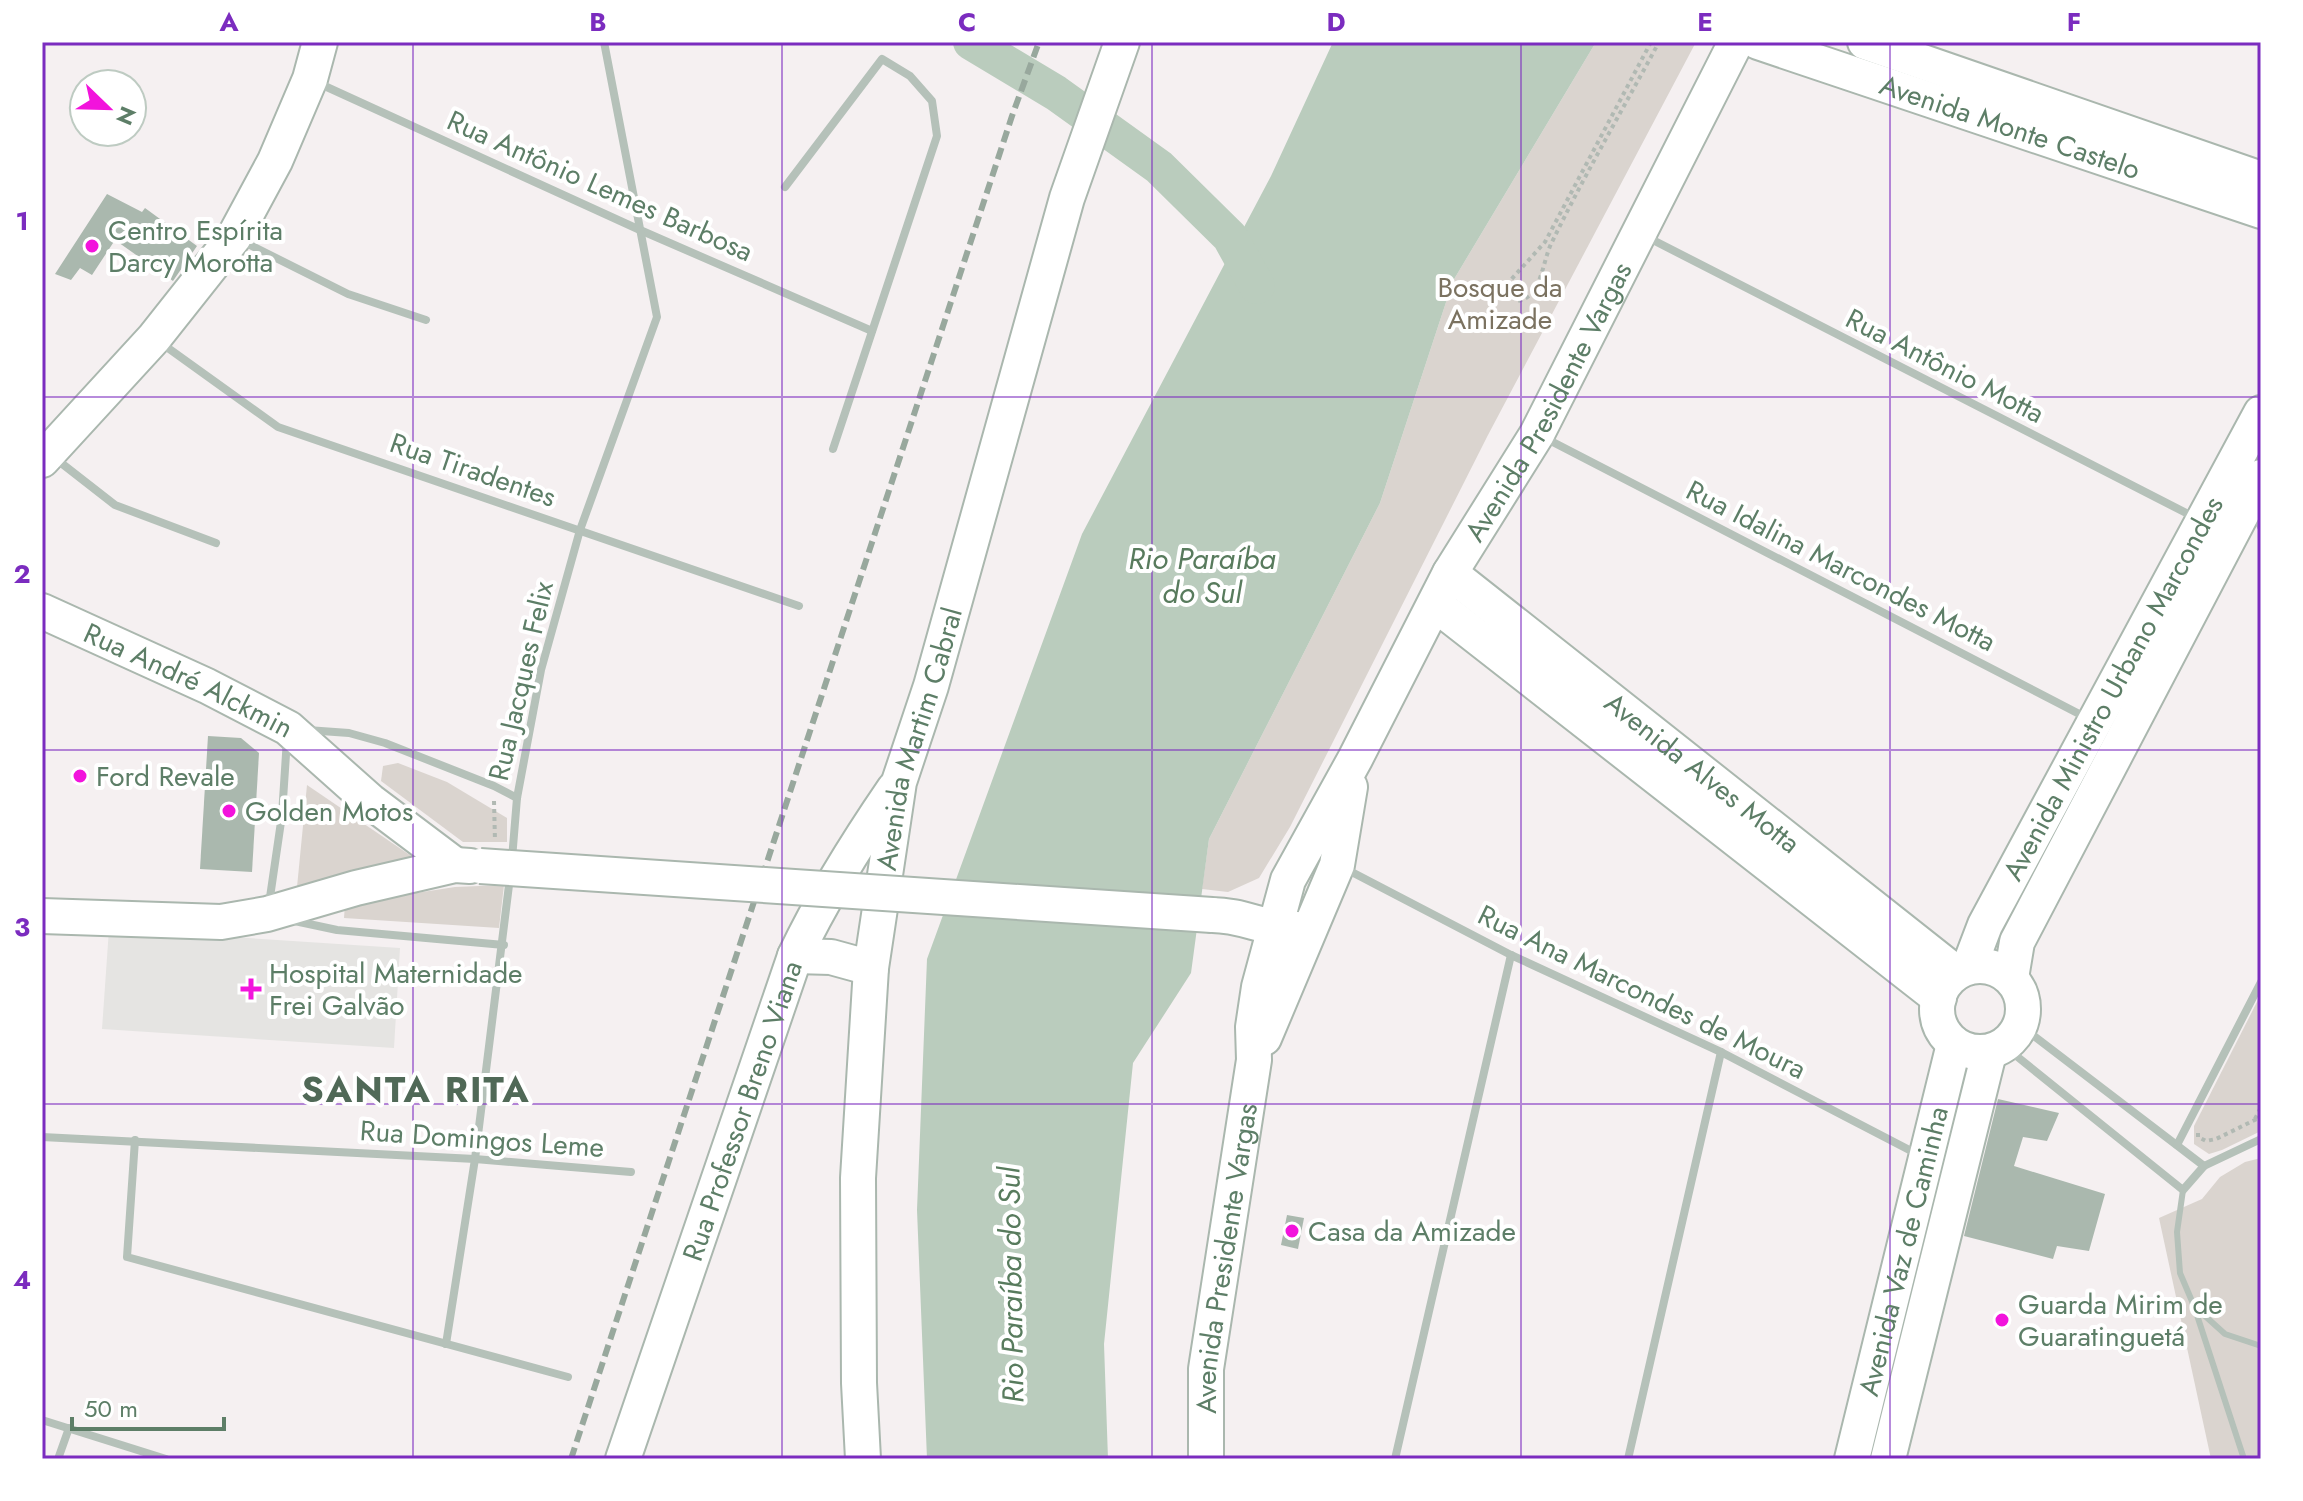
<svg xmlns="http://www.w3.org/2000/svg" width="2303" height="1501" viewBox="0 0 2303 1501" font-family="Jost,sans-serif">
  <rect width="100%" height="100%" fill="#f5f0f1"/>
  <path fill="#e5e4e2" d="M109,929L400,948L394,1048L102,1029Z"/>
  <g fill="#dad4cf">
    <path d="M1596,42H1696L1488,435L1290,827L1259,878L1228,892L1202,889L1209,839L1380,503L1453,281Z"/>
    <path d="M398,763L447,782L507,818V842H463L381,781L383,766Z"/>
    <path d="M307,785L420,862L297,887Z"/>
    <path d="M504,885L499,928L344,918L345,904L455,887Z"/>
    <path d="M2261,994V1131L2222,1150L2209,1154L2194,1144V1126Z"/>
    <path d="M2261,1158V1459H2211L2159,1218L2202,1199L2220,1177L2245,1162Z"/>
  </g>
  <path fill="#baccbd" d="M1333,42H1596L1453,281L1380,503L1209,839L1191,973L1133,1063L1104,1344L1108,1459H927L917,1210L927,959L1082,534L1271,176Z"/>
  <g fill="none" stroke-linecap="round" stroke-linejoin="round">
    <path stroke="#baccbd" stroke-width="36" d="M971,42L1056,93L1159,167L1230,237L1257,286"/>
  </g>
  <g fill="#aab8ae">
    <path d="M107,194L142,212L145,208L197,246L173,281L115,240L92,275L80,268L71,280L55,274Z"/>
    <path d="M208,736L241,738L259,753L252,872L200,869Z"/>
    <path d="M1998,1099L2059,1113L2047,1141L2023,1137L2014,1166L2105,1194L2089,1251L2057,1246L2053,1259L1964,1236Z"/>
    <path d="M1287,1215L1304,1218L1298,1249L1281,1245Z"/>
  </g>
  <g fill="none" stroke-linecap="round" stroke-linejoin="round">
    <g stroke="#aab7ae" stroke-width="38">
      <g id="secondary">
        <path id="s1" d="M1758,42L2261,211"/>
        <path d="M1865,42L2261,179"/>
        <path d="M42,460L154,338L234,237L275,161L310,79L320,42"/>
        <path id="s2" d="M1450,573L1956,973"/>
        <path d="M1435,604L1939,998"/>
        <path id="s3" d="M42,611L207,686L288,728L370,801L455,865"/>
        <path d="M1212,915C1244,915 1265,930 1297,929"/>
        <path d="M42,916L221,922L267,914L356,888L455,865L470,866"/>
        <path d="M795,956L831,957L871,968"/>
        <circle cx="1980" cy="1009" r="43"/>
        <path id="s4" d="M1969,967L1985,925L2261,413"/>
        <path d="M2011,978L2017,942L2261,477"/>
        <path d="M1264,1038L1337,865L1350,787"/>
        <path id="s5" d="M623,1459L795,956C823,897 857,843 894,789"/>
        <path id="s6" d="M863,1459L859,1383L858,1178L871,968L899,782L931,686L1067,198L1122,42"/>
        <path id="s7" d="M1206,1459V1369L1254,1060L1253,1027L1259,987L1288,880L1355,759L1450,573L1537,434L1736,42"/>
        <path id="s8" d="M1852,1459L1954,1044"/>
        <path d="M1888,1459L1989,1053"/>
      </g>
    </g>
    <g stroke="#b1b9b3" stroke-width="4" stroke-dasharray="4 4" stroke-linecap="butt">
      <path d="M1651,42L1545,242L1508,283L1509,293L1517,301C1542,298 1542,261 1552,242C1585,174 1623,109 1659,42"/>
      <path d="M494,801L495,841"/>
      <path d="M2255,1119L2261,1107"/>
      <path d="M2198,1133V1137L2206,1141L2216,1139L2261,1117"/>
    </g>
    <g stroke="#b5c1b9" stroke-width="6">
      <path d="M2183,1190L2177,1232L2180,1273L2194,1306L2225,1334L2261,1346"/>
      <path d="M2195,1309L2244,1459"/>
    </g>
    <g stroke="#b5c1b9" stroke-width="8">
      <path d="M318,83L640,230L872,331"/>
      <path d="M785,187L882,59L910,76L932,101L937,136L833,449"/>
      <path d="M1647,237L2194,517"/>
      <path d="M242,241L348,294L426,320"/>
      <path d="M161,343L278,427L799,606"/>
      <path d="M1545,438L2087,718"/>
      <path d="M56,459L115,505L216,543"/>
      <path d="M2254,511L2261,527"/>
      <path d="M307,730L349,733L385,743L494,786L517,798"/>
      <path d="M512,859L517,798L541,670L580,530L657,317L604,42"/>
      <path d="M1344,868L1511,955L1721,1052L1919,1155"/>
      <path d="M269,904L282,815L287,739"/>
      <path d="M290,920L337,930L504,945"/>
      <path d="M2021,1026L2204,1166"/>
      <path d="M2004,1046L2183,1190L2204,1166L2261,1139"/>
      <path d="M42,1137L475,1159L631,1172"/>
      <path d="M135,1140L127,1257L568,1377"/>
      <path d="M2177,1145L2261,982"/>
      <path d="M446,1344L475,1159L510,877"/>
      <path d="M42,1420L166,1459"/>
      <path d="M58,1459L69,1428"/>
      <path d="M1395,1459L1511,955"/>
      <path d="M1628,1459L1721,1052"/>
    </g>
    <use href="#secondary" stroke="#fff" stroke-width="34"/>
    <path stroke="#98a89d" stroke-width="6" stroke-dasharray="12 6" stroke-linecap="butt" d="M571,1459L1012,116L1039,42"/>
    <g stroke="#aab7ae" stroke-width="38" stroke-linecap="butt">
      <path id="secondary-bridge" d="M480,866L1212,915"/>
    </g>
    <use href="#secondary-bridge" stroke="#fff" stroke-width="34"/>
  </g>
  <path fill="none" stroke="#7b2cbf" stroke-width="2" stroke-opacity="0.55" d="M413,42V1459M782,42V1459M1152,42V1459M1521,42V1459M1890,42V1459M42,397H2261M42,750H2261M42,1104H2261"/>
  <g fill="#f213dc" stroke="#fff" stroke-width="3">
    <circle cx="92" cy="246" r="8"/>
    <circle cx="80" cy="776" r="8"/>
    <circle cx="229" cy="811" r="8"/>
    <path d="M247 977h8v8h8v8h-8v8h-8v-8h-8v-8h8z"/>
    <circle cx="1292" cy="1231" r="8"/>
    <circle cx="2002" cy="1320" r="8"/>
  </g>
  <g text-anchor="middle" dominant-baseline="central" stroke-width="8" stroke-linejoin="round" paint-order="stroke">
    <g font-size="28" fill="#5d7e67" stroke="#fff">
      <text stroke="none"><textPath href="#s1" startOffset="266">Avenida Monte Castelo</textPath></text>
      <text transform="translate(600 186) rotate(24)">Rua Antônio Lemes Barbosa</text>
      <text transform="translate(1945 366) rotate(27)">Rua Antônio Motta</text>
      <text stroke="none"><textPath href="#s7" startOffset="1132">Avenida Presidente Vargas</textPath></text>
      <text transform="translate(473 470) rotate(19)">Rua Tiradentes</text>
      <text transform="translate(1841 566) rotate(27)">Rua Idalina Marcondes Motta</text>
      <text stroke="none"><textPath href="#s3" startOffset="162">Rua André Alckmin</textPath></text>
      <text transform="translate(521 681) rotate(-77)">Rua Jacques Felix</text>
      <text stroke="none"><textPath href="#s4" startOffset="314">Avenida Ministro Urbano Marcondes</textPath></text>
      <text stroke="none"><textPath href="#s6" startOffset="726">Avenida Martim Cabral</textPath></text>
      <text stroke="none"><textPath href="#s2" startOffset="322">Avenida Alves Motta</textPath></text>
      <text transform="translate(1642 992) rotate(26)">Rua Ana Marcondes de Moura</text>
      <text stroke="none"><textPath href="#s5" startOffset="368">Rua Professor Breno Viana</textPath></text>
      <text transform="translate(482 1139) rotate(4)">Rua Domingos Leme</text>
      <text stroke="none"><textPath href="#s8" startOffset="214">Avenida Vaz de Caminha</textPath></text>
      <text stroke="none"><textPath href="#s7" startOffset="202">Avenida Presidente Vargas</textPath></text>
    </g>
    <g font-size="28" fill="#5d7e67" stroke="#fff" text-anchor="start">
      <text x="108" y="230">Centro Espírita<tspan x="108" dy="32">Darcy Morotta</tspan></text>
      <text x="96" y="776">Ford Revale</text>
      <text x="245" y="811">Golden Motos</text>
      <text x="269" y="973">Hospital Maternidade<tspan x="269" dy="32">Frei Galvão</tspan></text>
      <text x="1308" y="1231">Casa da Amizade</text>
      <text x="2018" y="1304">Guarda Mirim de<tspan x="2018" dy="32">Guaratinguetá</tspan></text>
    </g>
    <g font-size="28" fill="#7b7260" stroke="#fff">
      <text x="1500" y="287">Bosque da<tspan x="1500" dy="32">Amizade</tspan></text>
    </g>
    <g font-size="30" font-style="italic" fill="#587b5d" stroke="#fff">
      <text x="1202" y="558">Rio Paraíba<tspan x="1202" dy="34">do Sul</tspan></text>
      <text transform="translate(1011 1285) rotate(-91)">Rio Paraíba do Sul</text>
    </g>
    <g font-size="36" font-weight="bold" letter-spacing="2" fill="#506957" stroke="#fff">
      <text x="416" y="1089">SANTA RITA</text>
    </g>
  </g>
  <rect width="2303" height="1501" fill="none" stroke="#ffffff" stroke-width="88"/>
  <g transform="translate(108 108) rotate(113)"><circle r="38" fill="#ffffff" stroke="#becbc2" stroke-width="2"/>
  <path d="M0-6L14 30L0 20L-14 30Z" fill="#f213dc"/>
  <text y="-12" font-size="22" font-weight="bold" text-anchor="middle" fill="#5d7e67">N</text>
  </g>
  <path d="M72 1417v12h152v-12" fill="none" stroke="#5d7e67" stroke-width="4"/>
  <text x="84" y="1417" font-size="24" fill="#5d7e67" stroke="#ffffff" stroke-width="6" paint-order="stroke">50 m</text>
  <rect x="44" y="44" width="2215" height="1413" fill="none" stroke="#7b2cbf" stroke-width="3"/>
  <g font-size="26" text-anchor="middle" font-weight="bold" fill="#7b2cbf">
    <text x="229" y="31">A</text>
    <text x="598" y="31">B</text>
    <text x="967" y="31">C</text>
    <text x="1336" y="31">D</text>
    <text x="1705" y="31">E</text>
    <text x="2074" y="31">F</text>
    <text x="22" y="230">1</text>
    <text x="22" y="583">2</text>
    <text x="22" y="936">3</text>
    <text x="22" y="1289">4</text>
  </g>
</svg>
